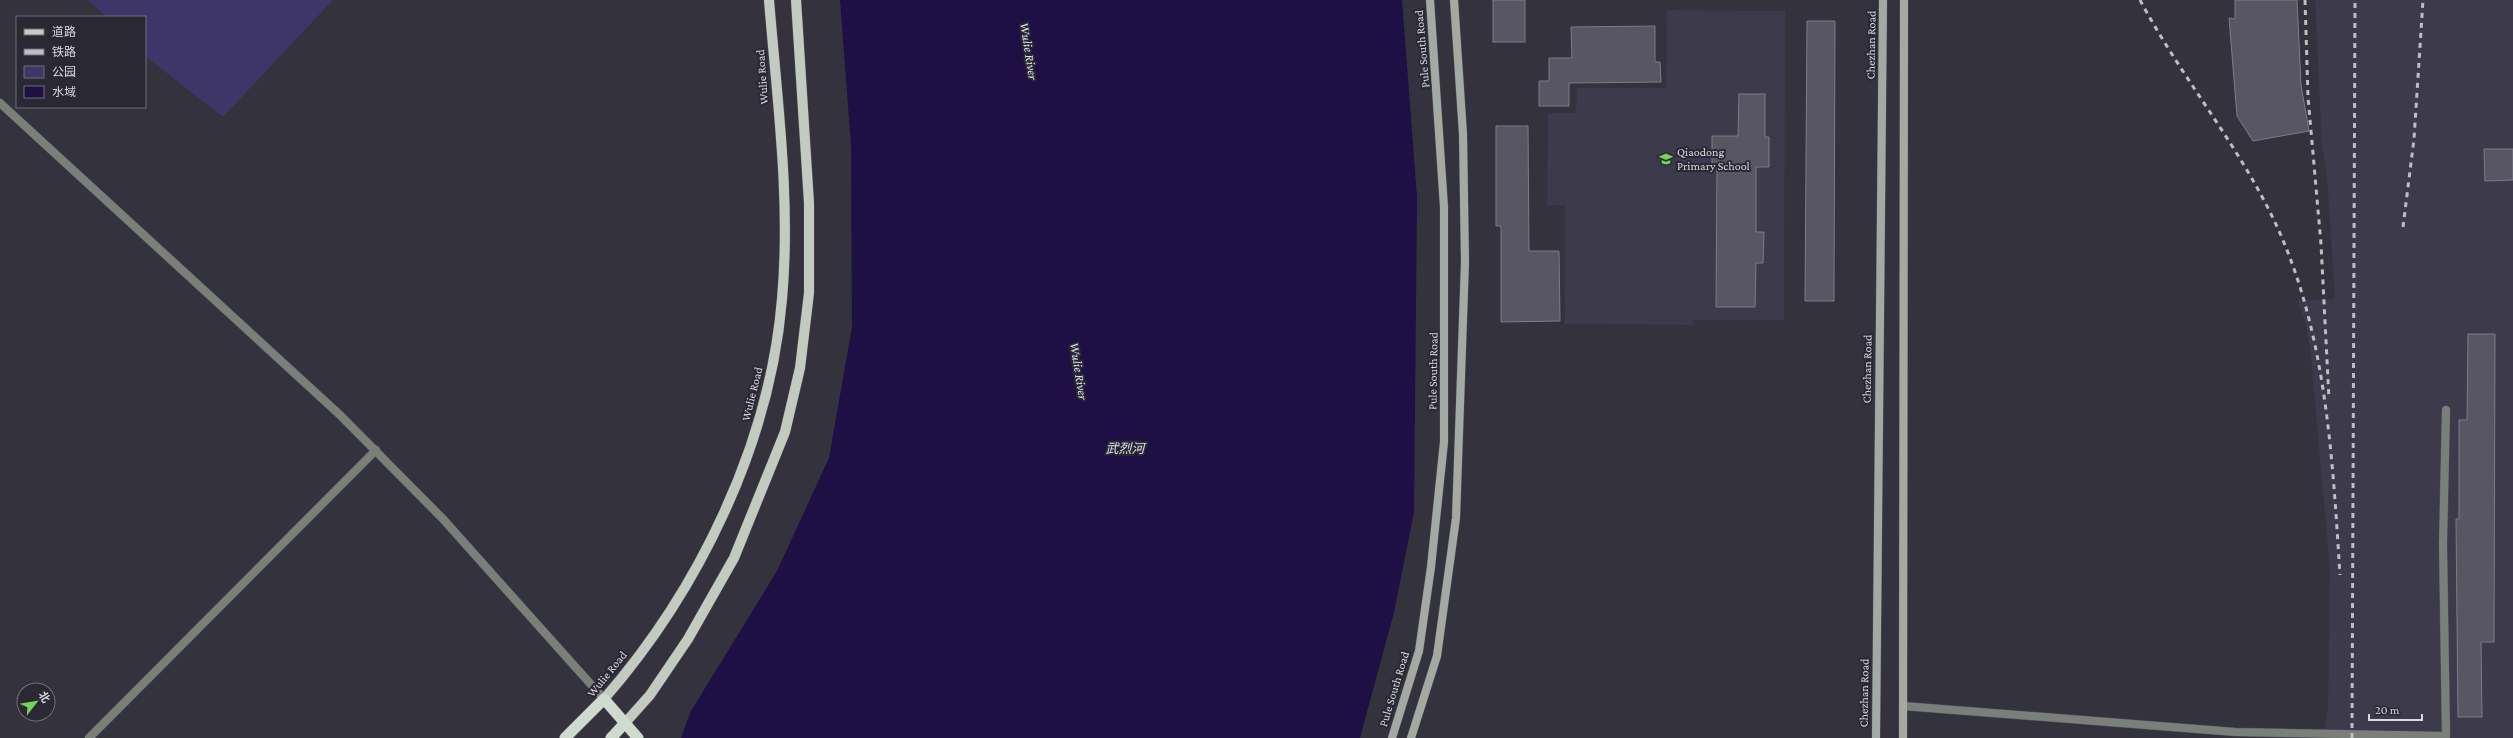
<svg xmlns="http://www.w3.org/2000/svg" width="2513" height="738" viewBox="0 0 2513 738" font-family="'Crimson Pro','Noto Sans SC',serif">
  <rect width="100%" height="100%" fill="#33323d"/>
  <g fill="#3c3a4b">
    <path d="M2315,0H2513V738H2323L2328,707L2330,569L2310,347L2305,321L2297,300L2335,299L2327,176L2322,147Z"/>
    <path d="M1667,10L1785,11L1784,320H1693V325L1565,324V205H1547L1548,113H1576L1577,88H1666Z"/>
  </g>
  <path fill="#3e3569" d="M88,0H333L223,117L145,56V17H106Z"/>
  <path fill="#1e0f45" d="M840,0H1402L1417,197L1414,512L1394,612L1360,738H681L691,711L777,571L829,458L852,327L851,145Z"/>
  <g fill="#575662" stroke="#7d7c89">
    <rect x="1493" y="0" width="32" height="42"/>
    <path d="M2235,0H2297L2301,85L2309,131L2253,141L2237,116L2229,18L2235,19Z"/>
    <path d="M1807,21H1835L1834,301H1805Z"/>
    <path d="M1655,26V62H1660L1661,82L1569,83V106H1539V81H1549V58H1572L1571,27Z"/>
    <path d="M1739,94H1765V137H1769V167H1756V232H1764L1763,263H1756L1755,307H1716L1717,166L1712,167V136H1738Z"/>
    <path d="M1496,126H1528L1529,251H1559L1560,321L1501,322V226H1496Z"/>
    <path d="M2484,149H2513V180L2485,181Z"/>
    <path d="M2468,334H2495L2494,642H2481L2482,717H2458L2456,519H2459V420H2467Z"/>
  </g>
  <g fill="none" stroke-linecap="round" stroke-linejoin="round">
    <g stroke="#51505a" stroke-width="9">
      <g id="minor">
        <path d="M0,103L340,415L443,519L604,699"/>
        <path d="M1903,706L2235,732L2446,736L2443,544L2446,410"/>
        <path d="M89,738L376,450"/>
      </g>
    </g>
    <g stroke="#51505a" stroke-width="9">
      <g id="secondary">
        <path d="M1392,738L1419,651L1431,567L1444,442V207L1430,0"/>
        <path d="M1411,738L1437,656L1456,518L1465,262L1463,134L1454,0"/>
        <path d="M1876,738L1883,0"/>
        <path d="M1903,738L1904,0"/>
      </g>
    </g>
    <g stroke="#51505a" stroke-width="11">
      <g id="primary">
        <path d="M604,699C699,590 770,444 782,299C791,200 777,99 769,0"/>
        <path d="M625,723L650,695L688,639L734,558L785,432L800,368L809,293V203L796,0"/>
      </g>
    </g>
    <g stroke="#51505a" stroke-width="12">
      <g id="trunk">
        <path d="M565,738L604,699L638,738"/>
        <path d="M611,738L625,723"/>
      </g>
    </g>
    <use href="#minor" stroke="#7b7f7a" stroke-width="8"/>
    <use href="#secondary" stroke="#a4aaa2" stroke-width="8"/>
    <use href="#primary" stroke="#c3cbc1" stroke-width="10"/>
    <use href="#trunk" stroke="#d1dace" stroke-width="11"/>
    <g stroke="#bebec6" stroke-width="3" stroke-dasharray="5 5" stroke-linecap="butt">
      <path d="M2140,0C2179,73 2232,137 2269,210C2326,322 2332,452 2340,575"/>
      <path d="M2305,0L2308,97L2321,244L2329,399"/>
      <path d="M2403,227L2414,139L2423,0"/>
      <path d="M2352,738L2355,0"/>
    </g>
  </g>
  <defs>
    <g id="school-bare" transform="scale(1.08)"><path d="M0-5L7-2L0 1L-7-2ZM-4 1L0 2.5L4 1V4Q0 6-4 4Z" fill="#77d259" stroke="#292833" stroke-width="2.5" paint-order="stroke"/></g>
  </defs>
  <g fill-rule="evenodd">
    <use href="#school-bare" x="1666" y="159"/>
  </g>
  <g text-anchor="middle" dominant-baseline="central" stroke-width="4" stroke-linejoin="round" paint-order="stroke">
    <g font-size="12" fill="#d9d9e0" stroke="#292833">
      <text transform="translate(1871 45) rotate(-89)">Chezhan Road</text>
      <text transform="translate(1422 49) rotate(-95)">Pule South Road</text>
      <text transform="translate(762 77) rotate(-94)">Wulie Road</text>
      <text transform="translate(1867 369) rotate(-89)">Chezhan Road</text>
      <text transform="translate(1433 371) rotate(-89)">Pule South Road</text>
      <text transform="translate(752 394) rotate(-76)">Wulie Road</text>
      <text transform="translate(607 674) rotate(-51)">Wulie Road</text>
      <text transform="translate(1394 689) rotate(-73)">Pule South Road</text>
      <text transform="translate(1864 693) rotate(-89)">Chezhan Road</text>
    </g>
    <g font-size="12" fill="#d9d9e0" stroke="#292833" text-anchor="start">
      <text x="1677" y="152">Qiaodong<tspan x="1677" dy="14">Primary School</tspan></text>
    </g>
    <g font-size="13" font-style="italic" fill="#e0dff1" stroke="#292833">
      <text transform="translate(1029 51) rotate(81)">Wulie River</text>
      <text transform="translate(1079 371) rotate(81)">Wulie River</text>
      <text x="1125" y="448">武烈河</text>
    </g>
  </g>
  <rect x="16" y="16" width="130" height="92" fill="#292833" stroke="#6f6f78"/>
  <rect x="24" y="29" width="20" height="6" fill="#c3cbc1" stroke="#6f6f78"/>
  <text x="52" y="36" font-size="12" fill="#d9d9e0">道路</text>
  <rect x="24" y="49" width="20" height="6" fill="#bebec6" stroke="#6f6f78"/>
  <text x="52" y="56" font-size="12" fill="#d9d9e0">铁路</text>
  <rect x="24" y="66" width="20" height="12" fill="#3e3569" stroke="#6f6f78"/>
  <text x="52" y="76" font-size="12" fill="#d9d9e0">公园</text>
  <rect x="24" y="86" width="20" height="12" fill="#1e0f45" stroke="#6f6f78"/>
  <text x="52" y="96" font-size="12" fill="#d9d9e0">水域</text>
  <g transform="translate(36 702) rotate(59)"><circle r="19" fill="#292833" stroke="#6f6f78"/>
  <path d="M0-3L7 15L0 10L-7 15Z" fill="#77d259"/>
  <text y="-6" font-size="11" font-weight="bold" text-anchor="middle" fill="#d9d9e0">北</text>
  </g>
  <path d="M2369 714v6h53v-6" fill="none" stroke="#d9d9e0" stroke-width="2"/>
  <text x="2375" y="714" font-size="12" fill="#d9d9e0" stroke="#292833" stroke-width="3" paint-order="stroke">20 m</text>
</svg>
